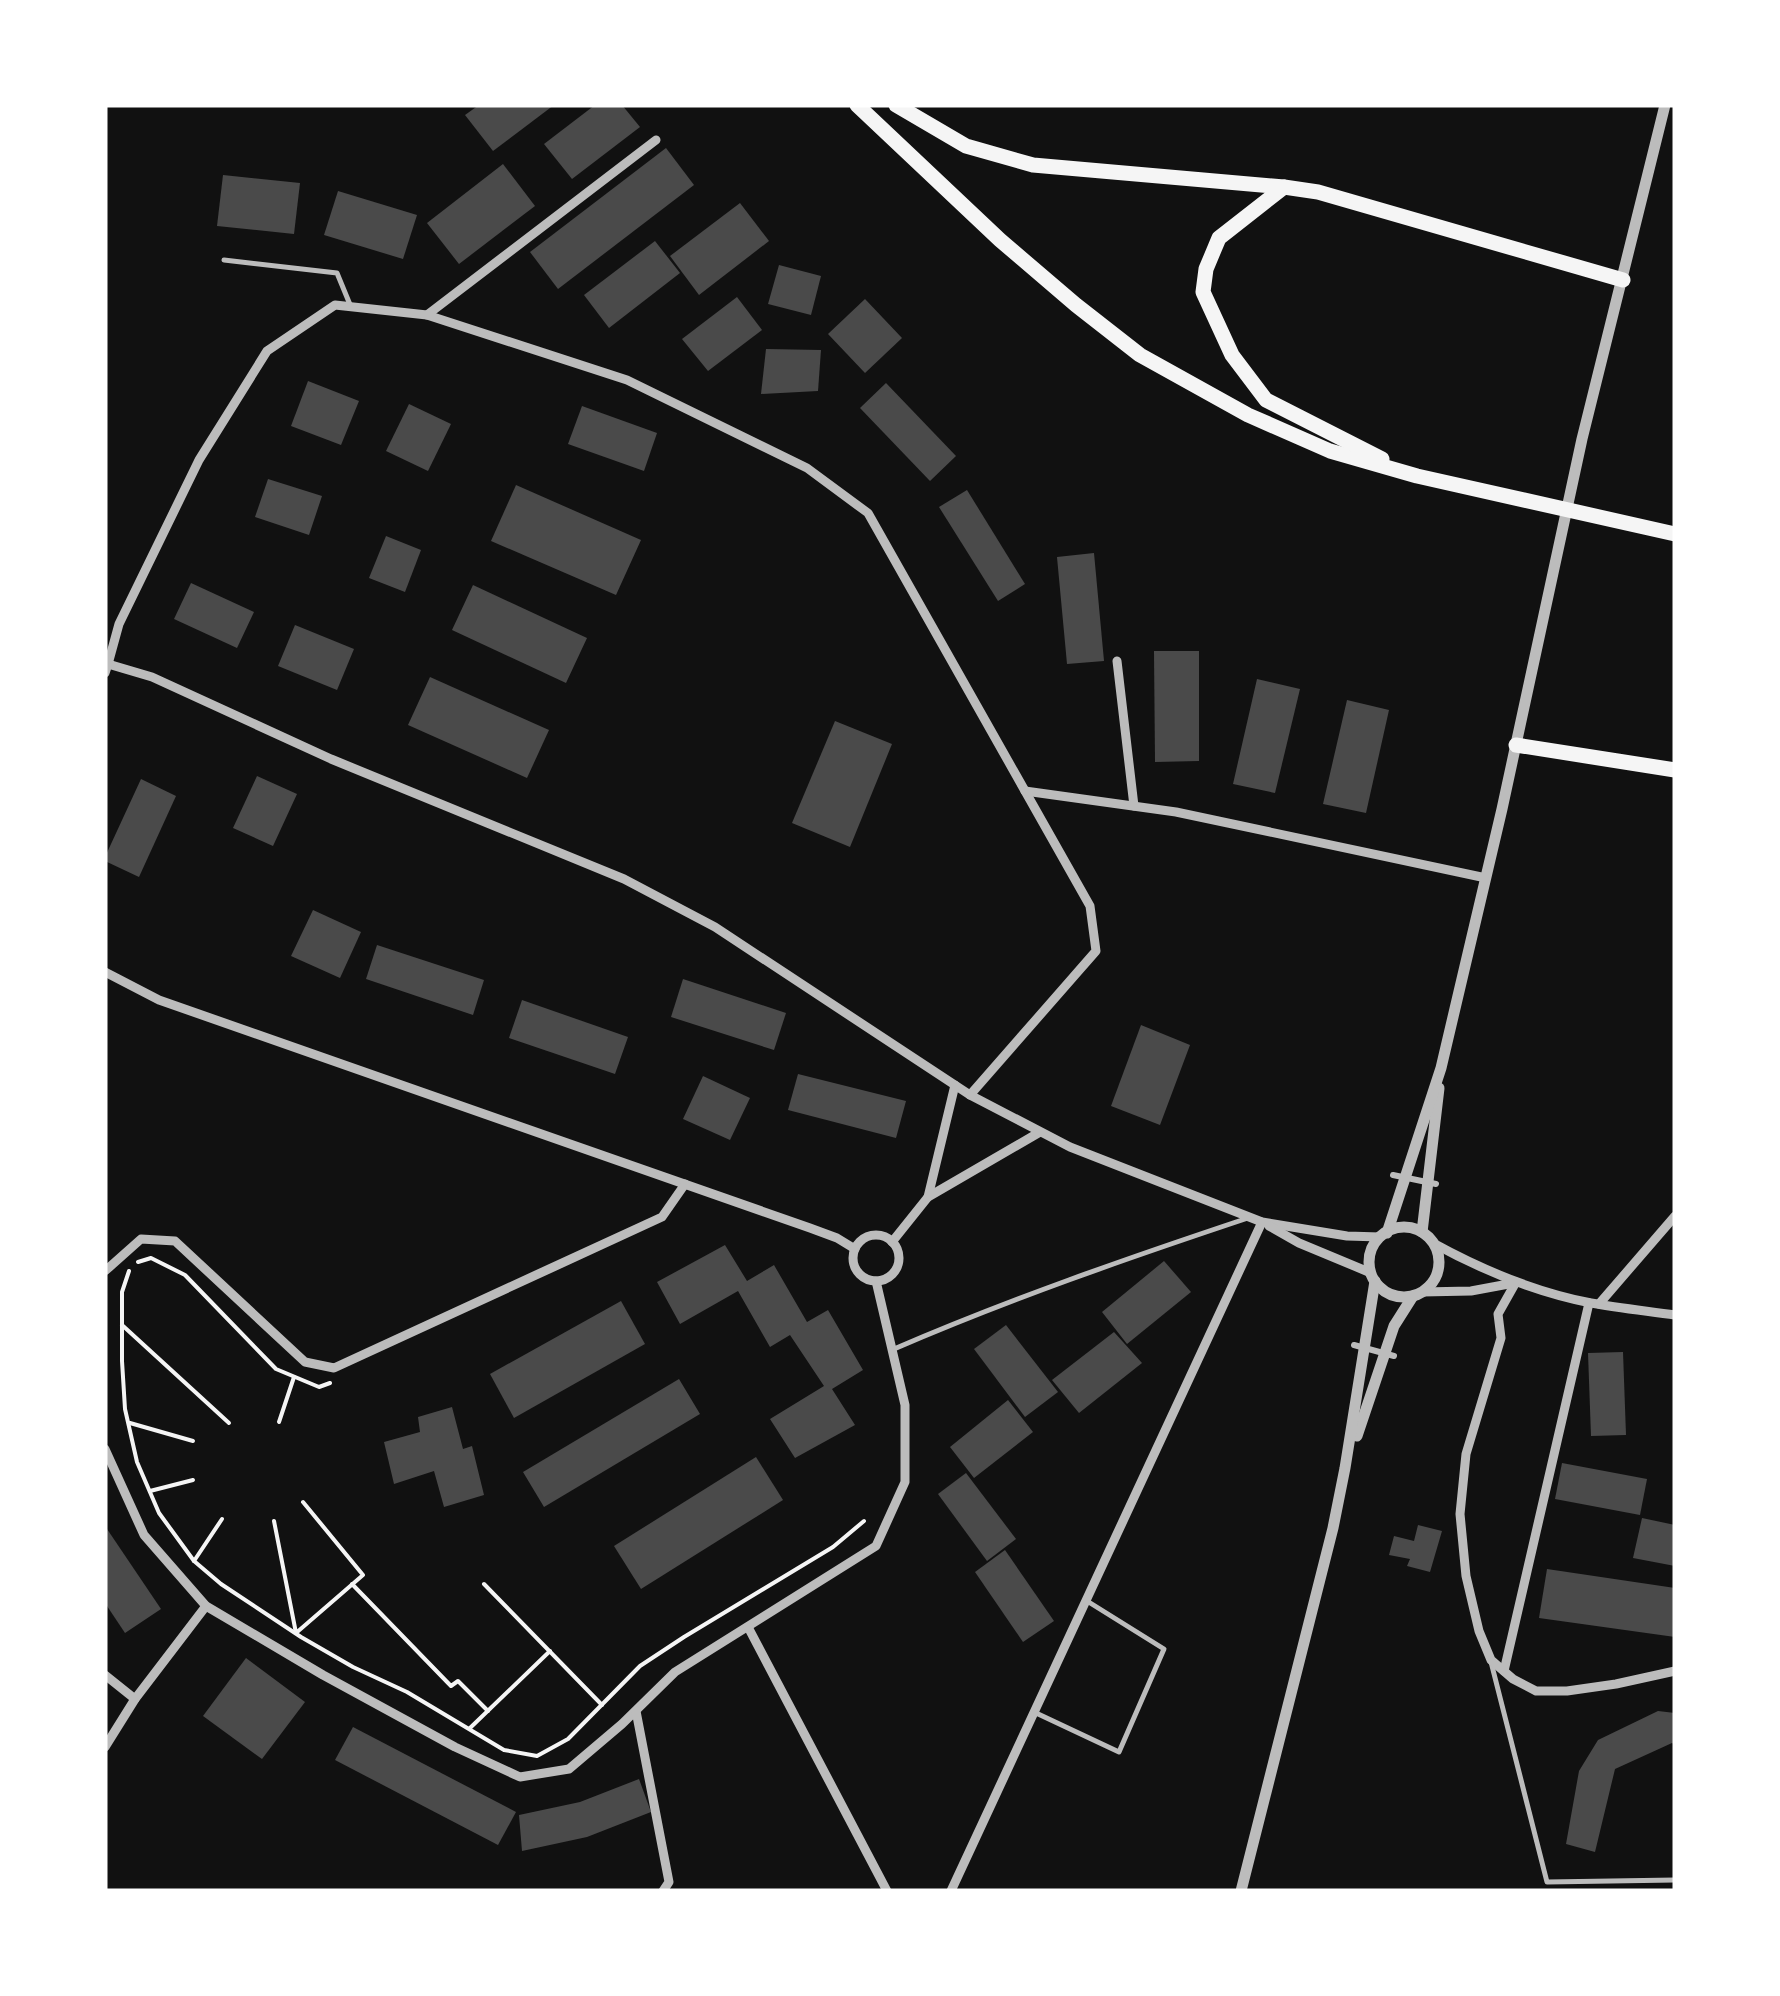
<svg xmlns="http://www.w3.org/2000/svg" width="1780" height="1996" viewBox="0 0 1780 1996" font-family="'Archivo Narrow',sans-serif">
  <rect width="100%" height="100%" fill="#111"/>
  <g fill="#4a4a4a">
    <path d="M479,105H554L493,151L465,115Z"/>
    <path d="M595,105H622L640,127L572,179L544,144Z"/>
    <path d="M666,148L694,185L558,289L530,252Z"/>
    <path d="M503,164L535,206L459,264L427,223Z"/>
    <path d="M223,175L300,183L294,234L217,226Z"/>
    <path d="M338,191L417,215L403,259L324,235Z"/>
    <path d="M740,203L769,241L699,295L670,256Z"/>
    <path d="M655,241L680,273L609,328L584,295Z"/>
    <path d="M779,265L821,276L811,315L768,304Z"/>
    <path d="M737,297L762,330L708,371L682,339Z"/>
    <path d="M865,299L902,338L865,373L828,334Z"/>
    <path d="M766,349L821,350L818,391L761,394Z"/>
    <path d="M308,381L359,401L341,445L291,426Z"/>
    <path d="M886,383L956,456L930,481L860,408Z"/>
    <path d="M409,404L451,424L428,471L386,451Z"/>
    <path d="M582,406L657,433L644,471L568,444Z"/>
    <path d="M268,479L322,496L309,535L255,517Z"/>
    <path d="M516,485L641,540L616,595L491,541Z"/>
    <path d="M967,490L1025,584L998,601L939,507Z"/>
    <path d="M386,536L421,550L405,592L369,578Z"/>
    <path d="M1094,553L1104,661L1067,664L1057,557Z"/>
    <path d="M191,583L254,612L237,648L174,619Z"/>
    <path d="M473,585L587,638L566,683L452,630Z"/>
    <path d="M295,625L354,649L337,690L278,666Z"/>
    <path d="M1154,651H1199V761L1155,762Z"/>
    <path d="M430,677L549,730L527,778L408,725Z"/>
    <path d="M1257,679L1300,689L1275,793L1233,784Z"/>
    <path d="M1347,700L1389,710L1366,813L1323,804Z"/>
    <path d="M835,721L892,744L850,847L792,823Z"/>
    <path d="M257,776L297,794L273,846L233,828Z"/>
    <path d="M141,779L176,796L139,877L105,861V857Z"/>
    <path d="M313,910L361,932L340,978L291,956Z"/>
    <path d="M377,945L484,980L473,1015L366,979Z"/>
    <path d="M683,979L786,1013L774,1050L671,1017Z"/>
    <path d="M522,1000L628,1037L615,1074L509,1038Z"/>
    <path d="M1141,1025L1190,1045L1160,1125L1111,1106Z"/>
    <path d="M798,1074L906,1101L896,1138L788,1110Z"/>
    <path d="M703,1076L750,1098L730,1140L683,1119Z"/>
    <path d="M725,1245L747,1281L774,1265L807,1322L828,1310L863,1370L832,1389L855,1425L795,1458L770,1419L824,1386L790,1335L770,1347L738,1291L680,1324L657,1282Z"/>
    <path d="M1164,1261L1191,1292L1127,1344L1102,1312Z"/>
    <path d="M621,1301L645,1344L514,1418L490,1374Z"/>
    <path d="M1006,1325L1058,1392L1025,1417L974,1349Z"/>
    <path d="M1114,1332L1142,1363L1079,1413L1052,1380Z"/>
    <path d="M1623,1352L1626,1435L1591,1436L1588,1353Z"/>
    <path d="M679,1379L700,1414L544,1507L523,1472Z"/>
    <path d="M1008,1400L1033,1432L974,1478L950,1447Z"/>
    <path d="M452,1407L463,1449L472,1446L484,1495L444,1507L434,1471L394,1484L384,1442L420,1432L418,1417Z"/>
    <path d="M756,1457L783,1500L641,1589L614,1546Z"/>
    <path d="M1562,1463L1647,1479L1640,1515L1555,1499Z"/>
    <path d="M966,1473L1016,1539L987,1561L938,1494Z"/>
    <path d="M1642,1518L1675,1525V1566L1633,1558Z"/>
    <path d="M1418,1525L1442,1531L1430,1572L1407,1566L1410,1559L1389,1555L1394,1536L1414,1541Z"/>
    <path d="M105,1526L161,1609L125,1633L105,1603Z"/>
    <path d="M1005,1550L1054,1621L1023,1642L975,1572Z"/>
    <path d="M1547,1569L1675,1588V1637L1539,1618Z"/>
    <path d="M246,1658L305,1702L262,1759L203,1716Z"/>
    <path d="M1658,1711L1675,1713V1745L1672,1743L1615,1769L1595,1852L1566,1844L1579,1771L1598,1740Z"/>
    <path d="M353,1727L516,1812L498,1845L335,1760Z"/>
    <path d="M639,1779L651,1812L587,1837L522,1851L519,1815L580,1802Z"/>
  </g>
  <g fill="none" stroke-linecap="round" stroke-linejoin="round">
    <g stroke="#f5f5f5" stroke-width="4">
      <path d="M138,1262L151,1258L185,1275L276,1369L319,1387L330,1383"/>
      <path d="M129,1271L122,1292V1361L125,1409L137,1462L159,1513L194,1561L221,1584L301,1637L353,1667L407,1692L504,1750L537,1756L568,1739L640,1666L684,1637L833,1547L864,1521"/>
      <path d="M122,1325L229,1423"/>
      <path d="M279,1422L294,1377"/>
      <path d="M130,1423L193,1441"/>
      <path d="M150,1491L193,1480"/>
      <path d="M274,1521L296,1633L363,1575L303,1502"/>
      <path d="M194,1561L222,1519"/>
      <path d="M352,1584L451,1686L458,1681L488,1711"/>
      <path d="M484,1584L602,1705"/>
      <path d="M470,1728L550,1651"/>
    </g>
    <g stroke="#bcbcbc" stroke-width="5">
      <path d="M224,260L337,273L351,307"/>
      <path d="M894,1349C1010,1299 1128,1258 1248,1218"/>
      <path d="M1491,1662L1547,1882L1675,1880"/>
      <path d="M1036,1713L1119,1752L1164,1649L1087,1601"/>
    </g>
    <g stroke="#bcbcbc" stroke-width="6">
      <path d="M1393,1175L1436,1184"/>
      <path d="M1354,1345L1394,1356"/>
    </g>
    <g stroke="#bcbcbc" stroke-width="9">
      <path d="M427,315L656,140"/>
      <path d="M1117,661L1134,806"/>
      <path d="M108,664L119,624L199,460L267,351L335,305L427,315L627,380L807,468L868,513L1090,906L1096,951L970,1095"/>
      <path d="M105,673L108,664L152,677L331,759L624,879L715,927L970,1095L1070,1147L1262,1222L1347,1236L1380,1237"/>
      <path d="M1025,791L1176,812L1486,878"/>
      <path d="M105,972L159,1000L810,1228L837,1238L855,1249"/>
      <path d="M928,1197L955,1085"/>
      <path d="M1269,1226L1299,1243L1371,1273"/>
      <circle cx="876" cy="1258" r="23"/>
      <path d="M892,1242L928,1197L1040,1132"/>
      <path d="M1433,1243C1482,1270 1535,1292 1591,1303C1618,1308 1647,1311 1675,1315"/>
      <path d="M105,1271L141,1239L175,1241L305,1362L334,1368L662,1217L685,1184"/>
      <path d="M1516,1282L1498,1314L1501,1338L1466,1454L1460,1514L1466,1576L1479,1631L1491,1660L1513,1679L1536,1691H1567L1616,1684L1675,1671"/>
      <path d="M1422,1292L1471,1291L1514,1283"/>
      <path d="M1599,1304L1675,1216"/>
      <path d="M105,1449L144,1535L206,1606L323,1675L455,1747L520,1777L569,1769L622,1724L675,1672L876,1546L905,1482V1405L876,1281"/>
      <path d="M748,1627L887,1891"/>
      <path d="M1504,1671L1589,1303"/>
      <path d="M105,1675L135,1699L206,1606"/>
      <path d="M636,1711L669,1882L663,1891"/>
      <path d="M105,1747L135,1699"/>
      <path d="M951,1891L1262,1222"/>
    </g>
    <g stroke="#bcbcbc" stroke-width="11">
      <circle cx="1404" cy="1262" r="35"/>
      <path d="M1422,1232L1439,1088"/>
      <path d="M1387,1233L1441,1068L1502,809L1582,439L1665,105"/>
      <path d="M1357,1436L1394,1326L1413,1296"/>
      <path d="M1241,1891L1333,1528L1345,1468L1375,1281"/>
    </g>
    <g stroke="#f5f5f5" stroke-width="15">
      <path d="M857,105L1000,240L1076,305L1140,355L1248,415L1330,451L1417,476L1675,534"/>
      <path d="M896,105L966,146L1033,165L1284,187L1318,192L1623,280"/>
      <path d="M1284,187L1219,238L1206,269L1203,292L1232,355L1266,400L1382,459"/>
      <path d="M1516,745L1675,770"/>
    </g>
  </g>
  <rect width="1780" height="1996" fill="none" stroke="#ffffff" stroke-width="215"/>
</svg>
